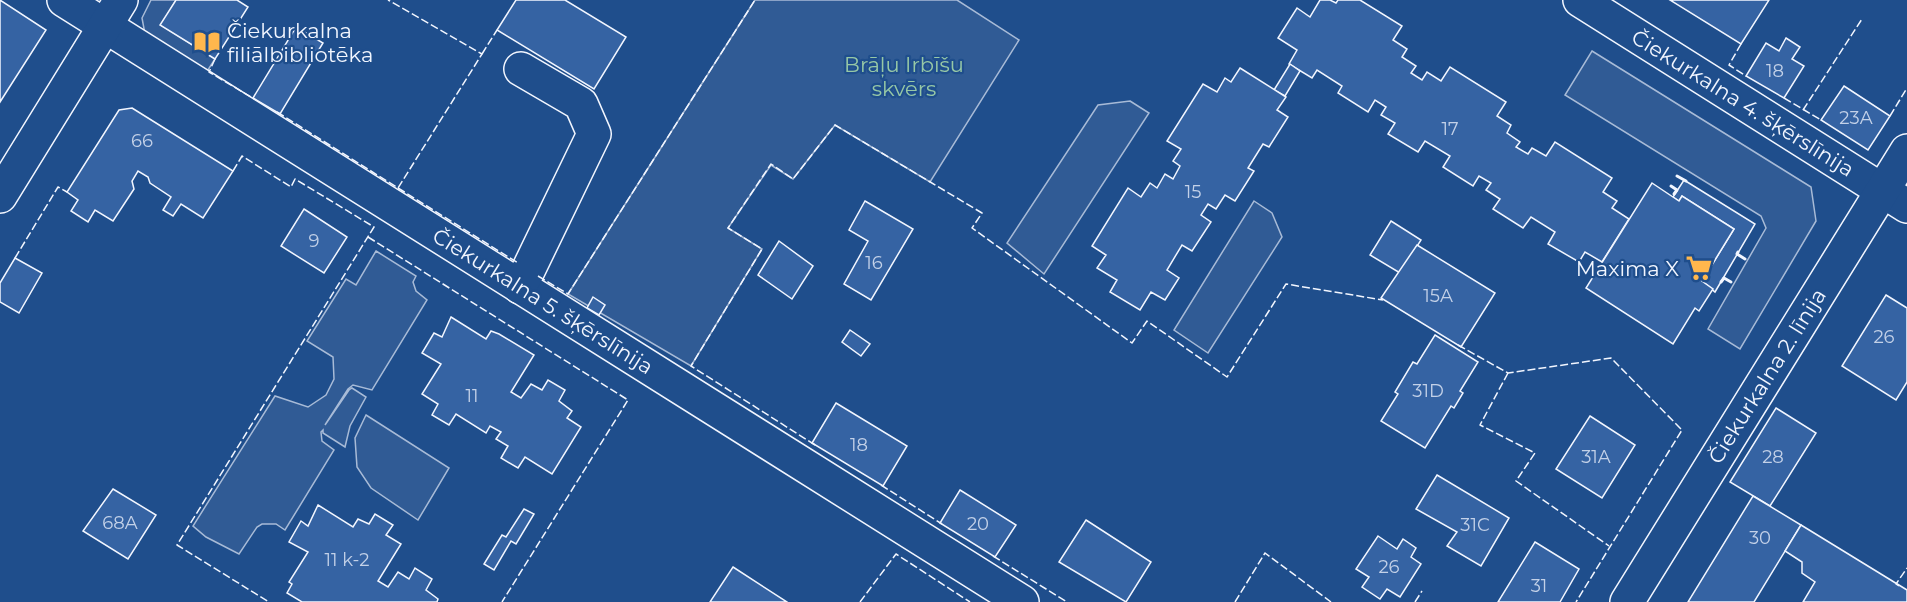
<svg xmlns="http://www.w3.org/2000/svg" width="1907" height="602" viewBox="0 0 1907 602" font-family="Montserrat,sans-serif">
  <rect width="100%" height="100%" fill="#1f4e8c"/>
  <g fill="#305b95" stroke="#a8bbd7" stroke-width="1.5">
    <path d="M151,0H176L161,25L215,59L206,73L145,34L142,18Z"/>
    <path d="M755,0H957L1019,40L930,182L835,125L793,179L771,165L728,228L762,249L691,366L568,294Z"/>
    <path d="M1592,51L1811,187L1816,221L1740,349L1708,329L1766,228L1761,216L1565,95Z"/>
    <path d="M1130,101L1149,113L1044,274L1007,243L1098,105Z"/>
    <path d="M1254,201L1272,213L1282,237L1208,353L1174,330Z"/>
    <path d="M376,251L416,276L413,282L416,291L427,300L372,390L353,385L348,389L325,425L349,390L352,388L366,397L350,426L345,447L323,433V430L321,432L322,441L334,450L285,530L276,524H262L257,527L239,554L206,537L193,526L275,396L308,407L326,395L334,379L333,357L307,341L346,279L356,285Z"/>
    <path d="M366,415L449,468L418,520L371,488L357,467L355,438Z"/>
  </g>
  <g fill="#3563a3" stroke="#f2f6ff" stroke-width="1.5">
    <path d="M0,0L46,30L0,102Z"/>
    <path d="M176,0H237L248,7L215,59L160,25Z"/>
    <path d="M516,0H565L626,37L594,89L497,30Z"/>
    <path d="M1320,0H1330L1336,3L1338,0H1360L1402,26L1393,40L1407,49L1402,57L1416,66L1411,73L1422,80L1427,72L1441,81L1450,67L1506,102L1497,116L1511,125L1507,133L1520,142L1516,147L1528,154L1532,148L1546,156L1555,142L1612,178L1603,192L1617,201L1612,208L1629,219L1602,262L1585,252L1579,262L1548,244L1555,232L1531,217L1523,228L1493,209L1500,199L1486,190L1491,183L1479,176L1473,186L1443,167L1450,156L1425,141L1418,152L1388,134L1395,123L1381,115L1386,107L1375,100L1368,112L1338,93L1342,86L1317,70L1312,78L1289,64L1297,50L1278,38L1297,8L1310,17Z"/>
    <path d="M1670,0H1769L1741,44Z"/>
    <path d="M296,27L323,43L280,114L253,98Z"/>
    <path d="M1786,38L1800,47L1792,59L1804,66L1784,98L1746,76L1766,43L1779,51Z"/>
    <path d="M1290,64L1300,71L1285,96L1274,90Z"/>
    <path d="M1240,68L1286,97L1277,110L1288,117L1269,147L1263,144L1248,168L1254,171L1235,201L1225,195L1216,209L1208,204L1201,215L1211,222L1192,251L1182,245L1167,270L1179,278L1165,300L1151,292L1140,310L1110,292L1117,280L1097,268L1106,255L1092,246L1128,188L1141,197L1150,183L1157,188L1165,174L1173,179L1180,166L1173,161L1181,149L1167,141L1203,84L1217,92L1225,78L1231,82Z"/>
    <path d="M1844,86L1890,116L1868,150L1821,120Z"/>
    <path d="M132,108L233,171L203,218L181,204L173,216L163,210L171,197L150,183L148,177L138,171L132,181L134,189L113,221L95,210L88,222L71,211L78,200L67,192L119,110Z"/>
    <path d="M1684,180L1755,224L1715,292L1702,281L1734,229L1682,196L1679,201L1673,197Z"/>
    <path d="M1652,183L1679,201L1682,196L1734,229L1702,281L1713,289L1699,311L1695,308L1673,344L1586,288Z"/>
    <path d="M865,201L913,229L871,300L844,284L868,241L849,230Z"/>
    <path d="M304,209L347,237L324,273L281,246Z"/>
    <path d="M1391,221L1421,240L1400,273L1370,255Z"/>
    <path d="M779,241L813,266L792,299L758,275Z"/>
    <path d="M1417,245L1495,293L1461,347L1381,298Z"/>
    <path d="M15,258L42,273L19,313L0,302V283Z"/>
    <path d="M1886,295L1907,308V382L1896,400L1842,366Z"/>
    <path d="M593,297L605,305L599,315L587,308Z"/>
    <path d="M451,317L486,339L491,331L499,334L534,355L511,392L521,398L531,384L542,390L548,380L565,390L559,401L572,411L567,418L581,427L552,474L525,457L518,468L501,458L508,446L496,439L501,432L490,426L486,433L456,414L449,425L432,415L438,404L422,394L441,364L422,353L434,333L442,337Z"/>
    <path d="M850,330L870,344L861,356L842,342Z"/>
    <path d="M1435,335L1478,362L1460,391L1463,393L1454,408L1451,406L1425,448L1381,421L1398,394L1395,392L1413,362L1417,364Z"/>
    <path d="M836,403L907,446L883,486L812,443Z"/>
    <path d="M1776,408L1816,433L1770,506L1730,482Z"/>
    <path d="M1590,416L1635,445L1602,498L1556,469Z"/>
    <path d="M1437,475L1509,518L1481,566L1447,546L1457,532L1416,509Z"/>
    <path d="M113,489L156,515L128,559L83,531Z"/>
    <path d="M960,490L1016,525L995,557L940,523Z"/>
    <path d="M1753,496L1801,525L1754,602H1688Z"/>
    <path d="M318,505L353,527L358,519L369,524L375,514L393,525L386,535L401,544L378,581L388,587L398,572L409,579L415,568L432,579L426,590L438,599L437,602H302L287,593L292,584L289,582L308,552L289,542L301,521L308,526Z"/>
    <path d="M524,509L534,514L516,544L511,541L494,570L484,564L502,535L506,537Z"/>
    <path d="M1086,520L1151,562L1126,602L1059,562Z"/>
    <path d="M1801,525L1907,590V602H1803L1815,582L1802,573V562L1785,551Z"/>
    <path d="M1378,536L1397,549L1403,539L1416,548L1411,557L1421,564L1400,597L1387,589L1380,599L1362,587L1369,577L1356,569Z"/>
    <path d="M1535,542L1579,569L1560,602H1498Z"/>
    <path d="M733,567L787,602H710Z"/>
  </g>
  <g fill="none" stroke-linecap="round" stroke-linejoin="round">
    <g stroke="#f2f6ff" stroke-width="36">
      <g id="minor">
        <path d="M64,0L1022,602"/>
        <path d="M1580,0L1907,206"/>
        <path d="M0,196L121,0"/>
        <path d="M520,287L594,134L581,104L521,69"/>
        <path d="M1627,602L1907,151"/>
      </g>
    </g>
    <use href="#minor" stroke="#1f4e8c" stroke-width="33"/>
    <g stroke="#f2f6ff" stroke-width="1.5" stroke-dasharray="8 3" stroke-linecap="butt">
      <path d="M1741,44L1729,65L1746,76"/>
      <path d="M482,54L497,30"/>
      <path d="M215,59L209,72L256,100"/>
      <path d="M1784,98L1821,120"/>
      <path d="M1803,110L1862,19"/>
      <path d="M277,112L398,188L482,54L388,0"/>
      <path d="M1890,116L1907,88"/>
      <path d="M233,171L242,156L291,187L295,179L374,227L177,545L269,602"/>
      <path d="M398,188L518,263"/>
      <path d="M368,237L628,400L502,602"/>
      <path d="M15,258L58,187L67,192"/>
      <path d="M538,276L568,294L755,0"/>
      <path d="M1458,345L1508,373L1611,358L1682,430L1576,602"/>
      <path d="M1508,373L1480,425L1535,453L1516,481L1609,546"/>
      <path d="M815,445L691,366L762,249L728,228L771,164L793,179L835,125L982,213L972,228L1132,343L1147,321L1227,377L1286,284L1383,300"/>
      <path d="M881,485L942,524"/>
      <path d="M993,556L1067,602"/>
      <path d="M1899,586L1896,584L1907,568"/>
      <path d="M860,602L896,554L970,602"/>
      <path d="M1235,602L1265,553L1331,602"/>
      <path d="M1415,602L1422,591"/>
    </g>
    <g stroke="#f2f6ff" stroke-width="3">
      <path d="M1677,176L1686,181"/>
      <path d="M1671,186L1677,190L1674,194"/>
      <path d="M1738,252L1737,254L1745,259"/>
      <path d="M1721,282L1724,278L1731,282"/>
    </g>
  </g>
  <defs>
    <g id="library-bare" transform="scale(2.07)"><path d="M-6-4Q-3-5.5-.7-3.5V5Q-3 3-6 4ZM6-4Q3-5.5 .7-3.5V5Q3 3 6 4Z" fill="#ffb74d" stroke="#1f4e8c" stroke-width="2.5" paint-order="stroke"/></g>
    <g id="supermarket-bare" transform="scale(2.07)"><path d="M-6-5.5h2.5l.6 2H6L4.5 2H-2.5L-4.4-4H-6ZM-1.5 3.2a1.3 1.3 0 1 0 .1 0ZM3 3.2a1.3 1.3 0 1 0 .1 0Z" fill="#ffb74d" stroke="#1f4e8c" stroke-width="2.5" paint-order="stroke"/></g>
  </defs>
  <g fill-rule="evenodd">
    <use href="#library-bare" x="207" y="42"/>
    <use href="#supermarket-bare" x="1699" y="268"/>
  </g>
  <g text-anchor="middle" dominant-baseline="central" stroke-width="4.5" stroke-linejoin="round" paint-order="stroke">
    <g font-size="18" fill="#c3d1e8">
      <text x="1775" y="71">18</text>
      <text x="1856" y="118">23A</text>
      <text x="1450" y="129">17</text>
      <text x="142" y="141">66</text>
      <text x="1193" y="192">15</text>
      <text x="314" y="241">9</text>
      <text x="874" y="263">16</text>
      <text x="1438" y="296">15A</text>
      <text x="1884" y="337">26</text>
      <text x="1428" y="391">31D</text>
      <text x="472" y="396">11</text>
      <text x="859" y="445">18</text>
      <text x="1596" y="457">31A</text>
      <text x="1773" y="457">28</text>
      <text x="120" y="523">68A</text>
      <text x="978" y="524">20</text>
      <text x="1475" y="525">31C</text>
      <text x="1760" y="538">30</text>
      <text x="347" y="560">11 k-2</text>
      <text x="1389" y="567">26</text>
      <text x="1539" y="586">31</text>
    </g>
    <g font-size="21" fill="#f2f6ff" stroke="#1f4e8c" text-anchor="start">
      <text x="227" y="30">Čiekurkalna<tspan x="227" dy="24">filiālbibliotēka</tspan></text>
      <text x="1679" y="268" text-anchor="end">Maxima X</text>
    </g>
    <g font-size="21" fill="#97c8a6" stroke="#1f4e8c">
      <text x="904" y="64">Brāļu Irbīšu<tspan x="904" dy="24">skvērs</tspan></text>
    </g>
    <g font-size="21" fill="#f2f6ff" stroke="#1f4e8c">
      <text transform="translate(1743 103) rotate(32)">Čiekurkalna 4. šķērslīnija</text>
      <text transform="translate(543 301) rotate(32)">Čiekurkalna 5. šķērslīnija</text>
      <text transform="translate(1767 376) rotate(-58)">Čiekurkalna 2. līnija</text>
    </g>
  </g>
</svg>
